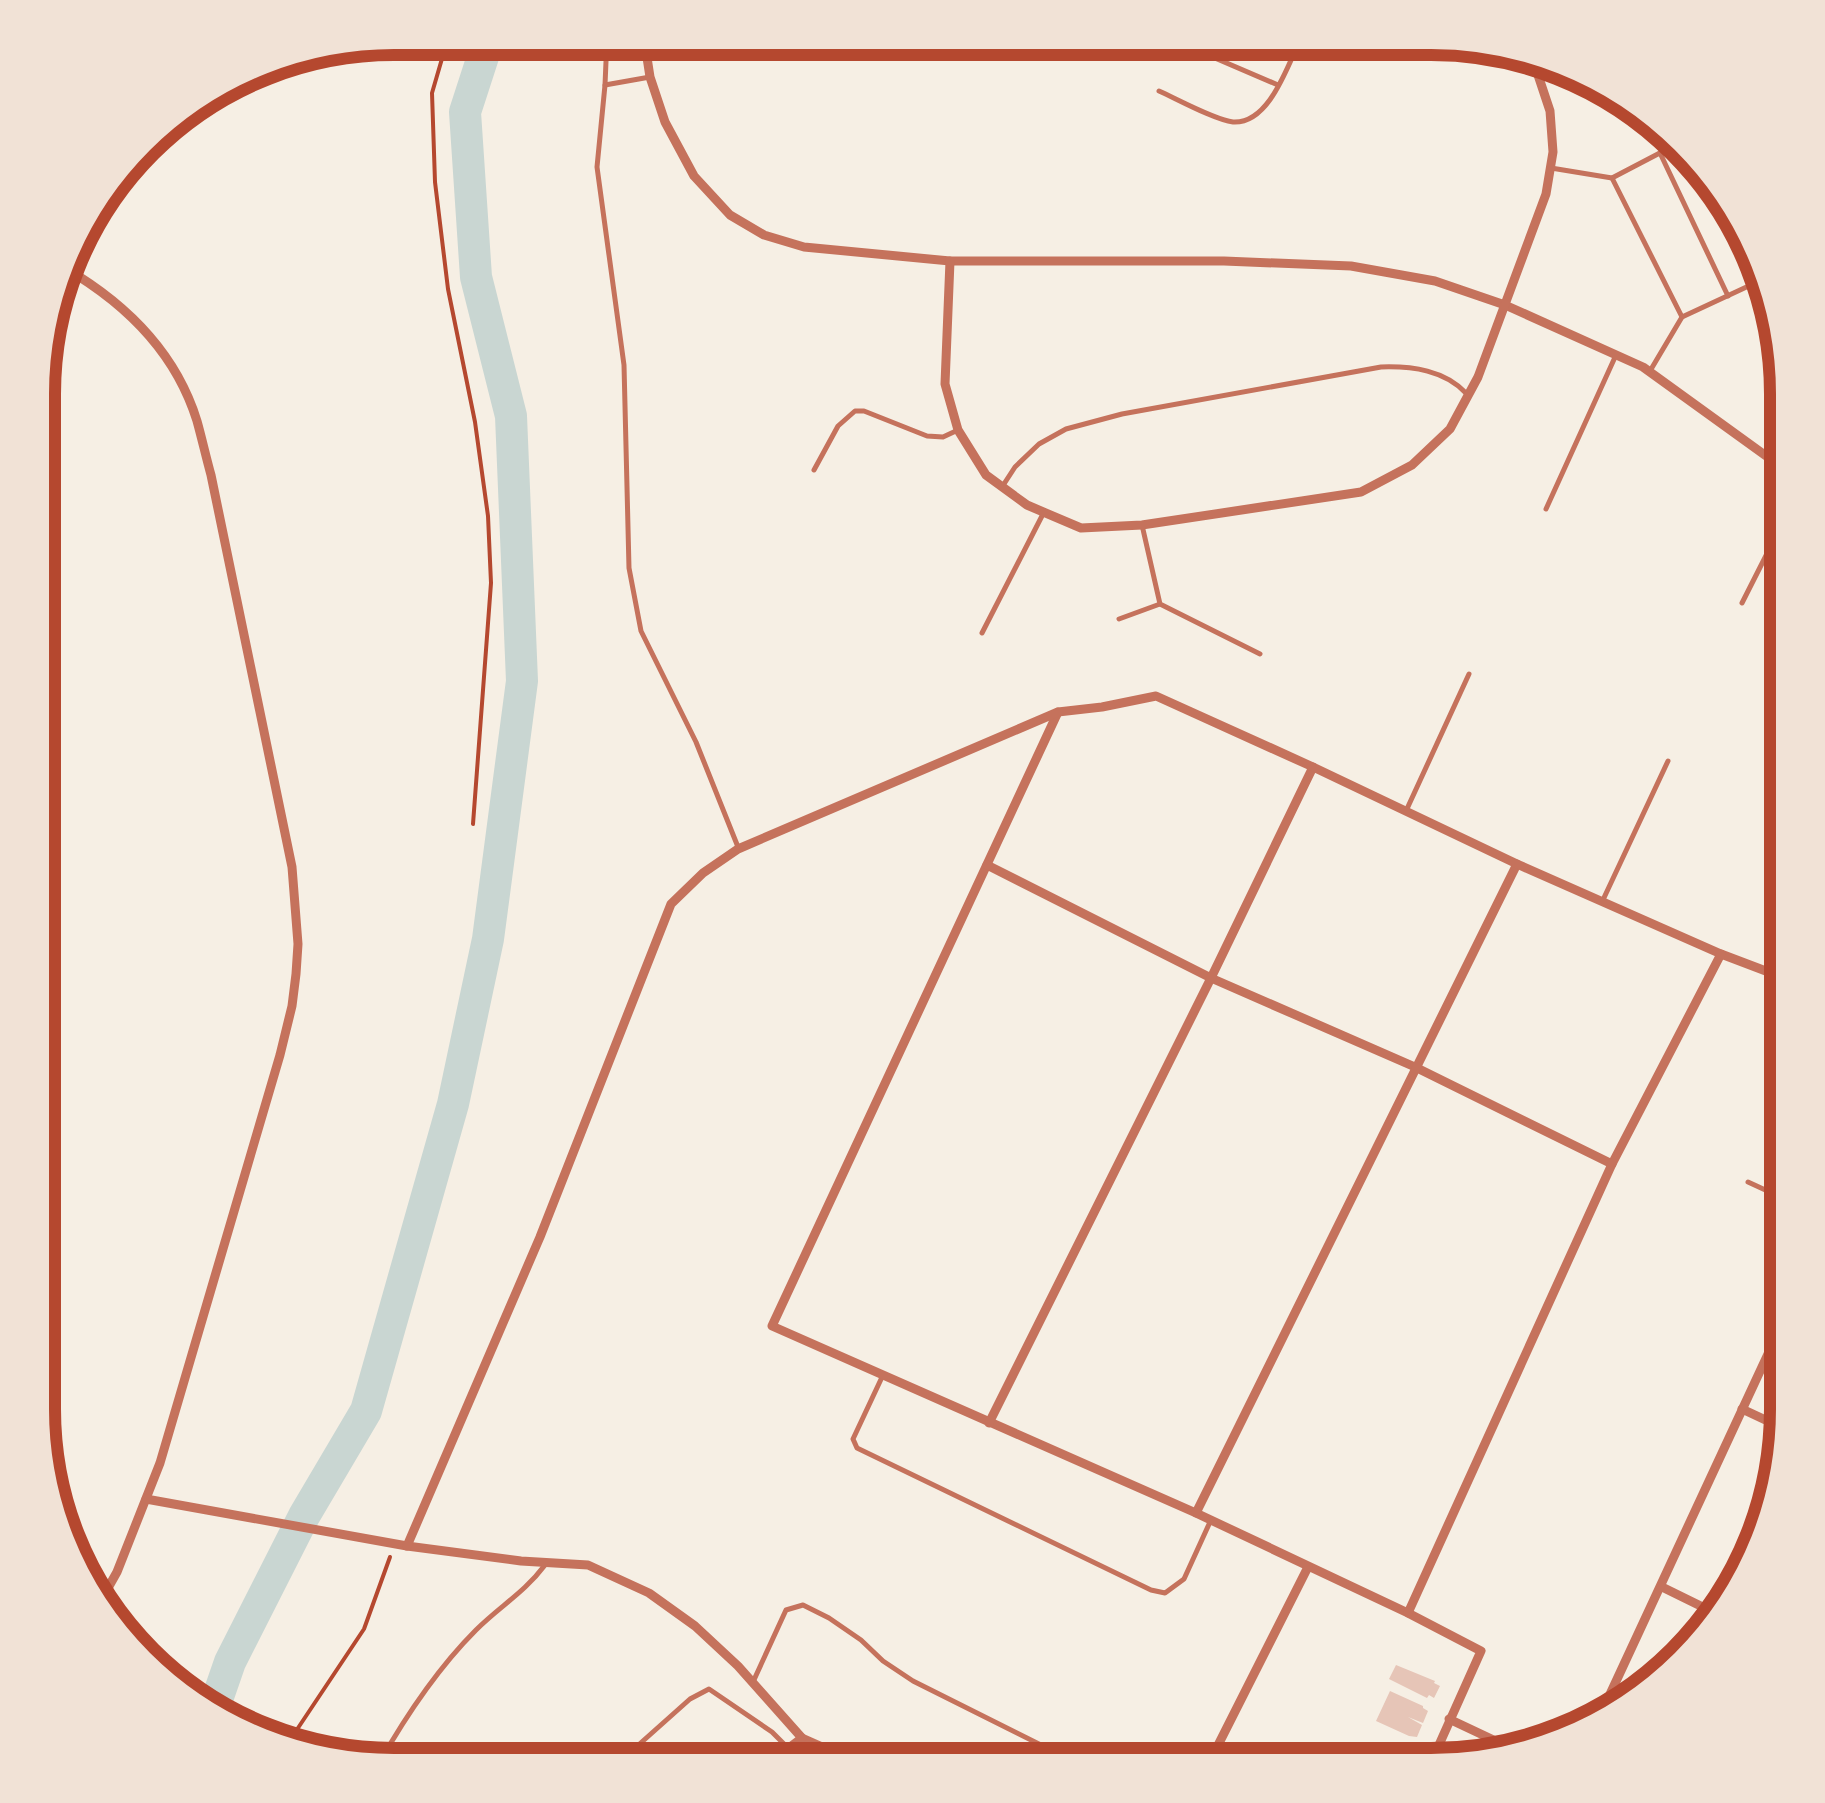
<svg xmlns="http://www.w3.org/2000/svg" width="1825" height="1803" viewBox="0 0 1825 1803" font-family="'IBM Plex Sans',sans-serif">
  <rect width="100%" height="100%" fill="#f6efe4"/>
  <g fill="none" stroke-linecap="round" stroke-linejoin="round">
    <path stroke="#c9d6d2" stroke-width="32" d="M212,1714L230,1662L304,1516L366,1411L453,1104L488,939L522,681L511,416L476,277L465,112L489,38"/>
  </g>
  <g fill="#e6c5b7">
    <path d="M1396,1665L1435,1681L1434,1683L1440,1686L1434,1698L1429,1695L1427,1698L1389,1679Z"/>
    <path d="M1390,1691L1423,1706V1708L1428,1711L1423,1723L1408,1717L1422,1725L1417,1737L1409,1736L1376,1721Z"/>
  </g>
  <g fill="none" stroke-linecap="round" stroke-linejoin="round">
    <g stroke="#b5482f" stroke-width="4">
      <path d="M448,38L432,93L435,182L448,289L475,422L488,516L491,583L473,824"/>
      <path d="M290,1740L364,1629L390,1557"/>
    </g>
    <g stroke="#c5725c" stroke-width="5">
      <path d="M607,38L605,85L650,77"/>
      <path d="M1173,40L1278,85"/>
      <path d="M605,85L597,167L624,365L629,568L641,631L696,742L738,847"/>
      <path d="M1159,91C1177,99 1215,120 1233,122C1269,124 1287,67 1300,40"/>
      <path d="M1660,153L1728,296"/>
      <path d="M1551,168L1612,178L1677,144"/>
      <path d="M1612,178L1682,317"/>
      <path d="M1650,371L1682,317L1768,277"/>
      <path d="M814,470L838,426L855,411H864L927,436L943,437L958,430"/>
      <path d="M1002,487L1015,467L1039,444L1066,429L1122,414L1381,367C1412,366 1445,370 1467,394"/>
      <path d="M1546,509L1616,355"/>
      <path d="M1142,525L1160,604L1260,654"/>
      <path d="M1742,603L1787,514"/>
      <path d="M1119,619L1160,604"/>
      <path d="M982,633L1044,512"/>
      <path d="M1406,811L1469,674"/>
      <path d="M1602,902L1668,761"/>
      <path d="M1748,1182L1787,1200"/>
      <path d="M883,1375L853,1439L857,1448L1151,1590L1165,1593L1184,1579L1210,1522"/>
      <path d="M753,1682L786,1610L803,1605L829,1618L861,1640L883,1661L913,1681L1075,1762L1077,1765"/>
      <path d="M378,1765C404,1719 439,1667 476,1630C500,1606 524,1593 545,1565"/>
      <path d="M616,1765L690,1699L709,1689L772,1732L788,1748"/>
    </g>
    <g stroke="#c5725c" stroke-width="9">
      <path d="M644,38L650,77L665,122L694,176L730,215L764,235L804,247L950,261H1224L1351,266L1435,281L1505,305L1643,367L1787,471"/>
      <path d="M950,261L945,384L958,430L986,475L1027,505L1081,528L1142,525L1361,492L1412,465L1450,429L1478,377L1546,194L1553,152L1550,111L1538,75L1518,54"/>
      <path d="M65,268C125,303 176,353 197,421C202,439 206,457 211,475L292,867L298,944L296,974L292,1006L280,1055L160,1463L117,1572L99,1604"/>
      <path d="M1058,712L772,1326L1196,1513L1408,1613L1481,1651L1430,1765"/>
      <path d="M987,865L1211,978L1415,1067L1612,1164"/>
      <path d="M1771,971L1787,939"/>
      <path d="M1742,1409L1787,1430"/>
      <path d="M989,1423L1211,978L1313,767"/>
      <path d="M146,1499L407,1546L521,1561L588,1565L649,1593L695,1626L738,1666L802,1738L863,1765"/>
      <path d="M1196,1513L1517,864"/>
      <path d="M407,1546L540,1237L671,904L703,873L738,849L1058,712L1102,707L1156,696L1313,767L1517,864L1721,954L1787,979"/>
      <path d="M1662,1587L1717,1614"/>
      <path d="M1408,1613L1612,1164L1721,954"/>
      <path d="M1599,1718L1787,1313"/>
      <path d="M1449,1719L1519,1752"/>
      <path d="M766,1765L802,1738"/>
      <path d="M1208,1765L1308,1567"/>
    </g>
  </g>
  <path d="M0 0H1825V1803H0ZM394 55H1431A339 339 0 0 1 1770 394V1409A339 339 0 0 1 1431 1748H394A339 339 0 0 1 55 1409V394A339 339 0 0 1 394 55Z" fill="#f1e2d6" fill-rule="evenodd"/>
  <path fill="none" stroke="#b5482f" stroke-width="12" d="M394 55H1431A339 339 0 0 1 1770 394V1409A339 339 0 0 1 1431 1748H394A339 339 0 0 1 55 1409V394A339 339 0 0 1 394 55Z"/>
</svg>
